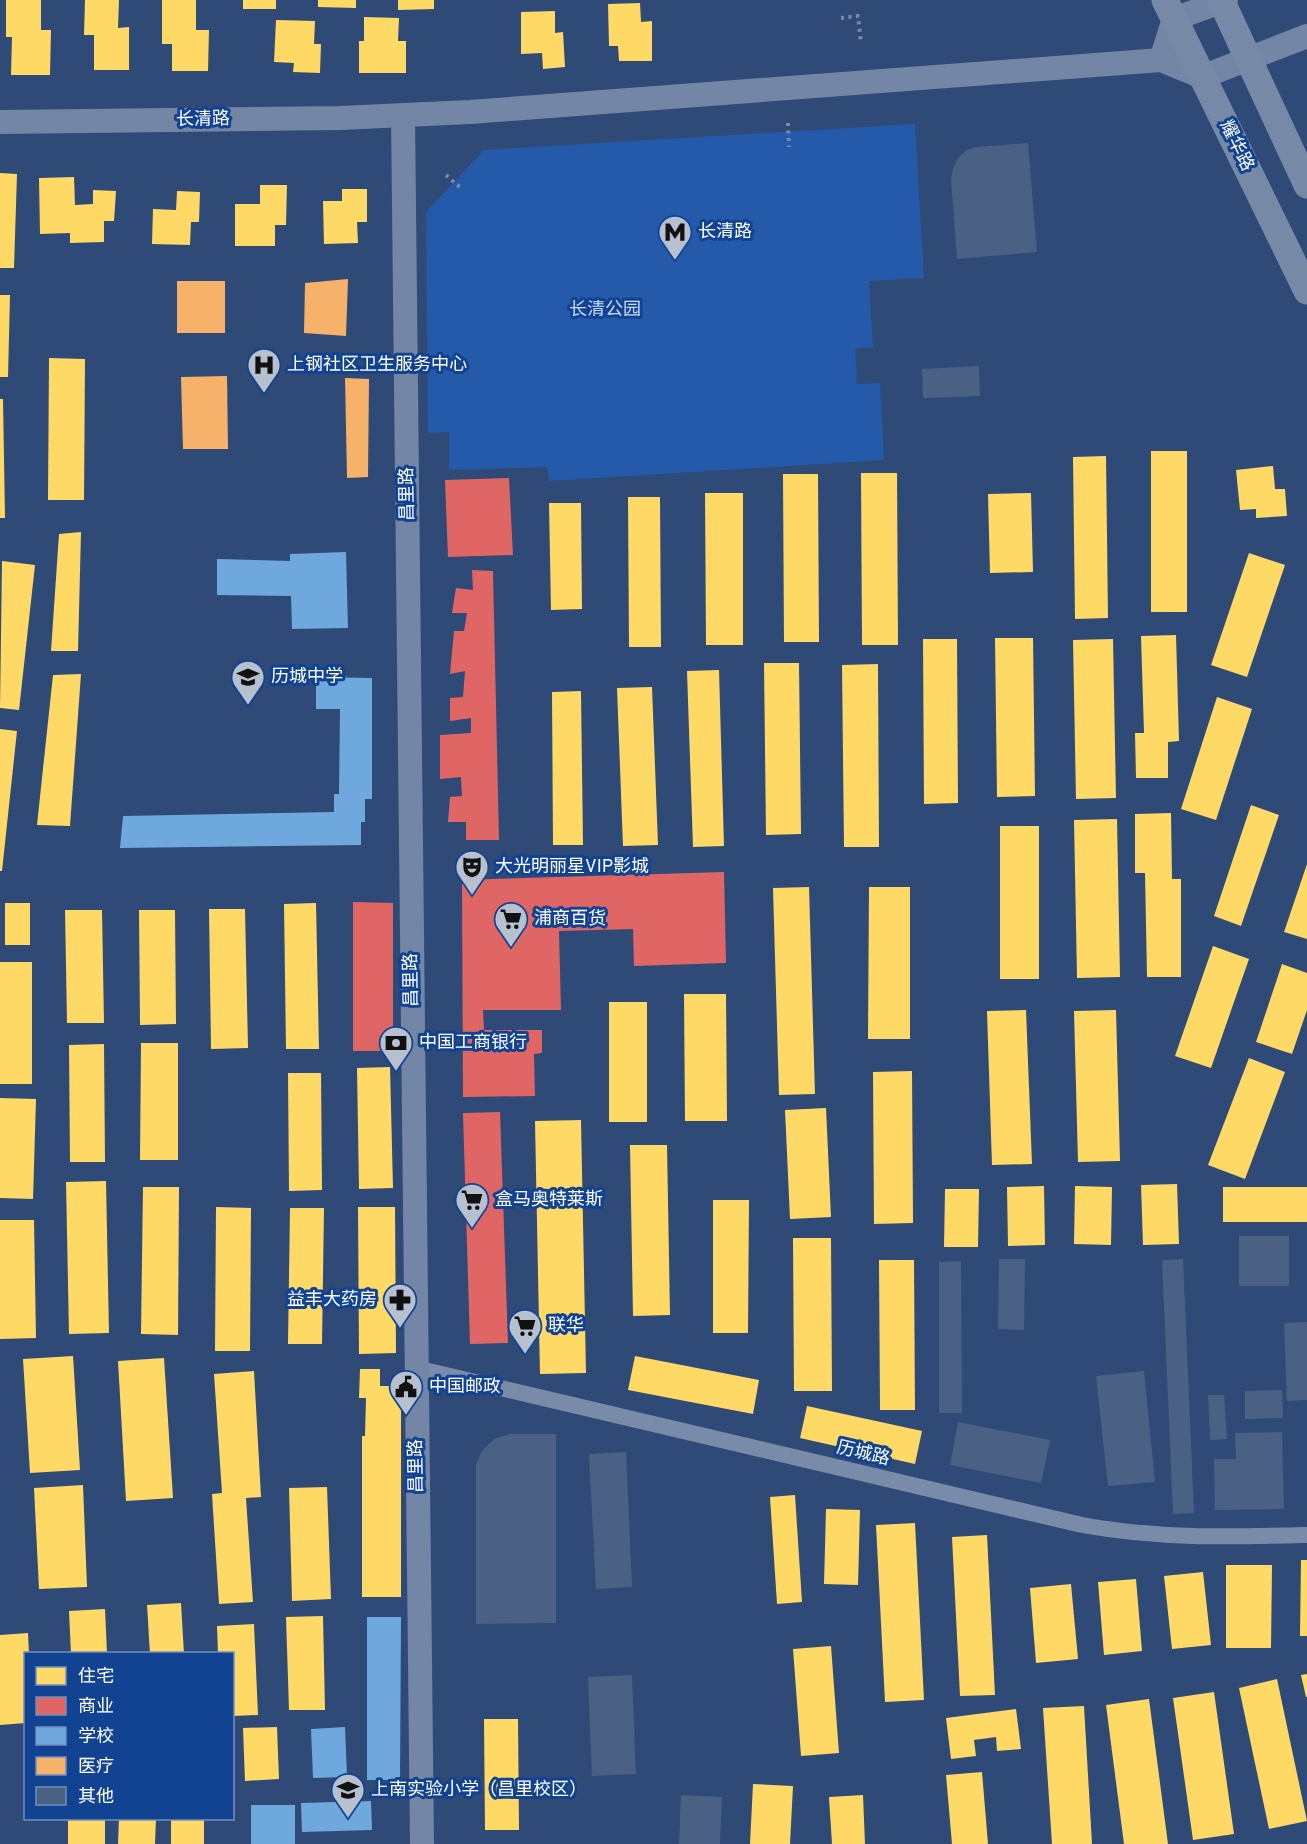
<svg xmlns="http://www.w3.org/2000/svg" width="1307" height="1844" viewBox="0 0 1307 1844" font-family="Overpass,'Noto Sans SC',sans-serif">
  <rect width="100%" height="100%" fill="#2f4a76"/>
  <path fill="#255aab" d="M915,124L924,278L869,281L873,347L855,349L857,384L880,383L884,460L549,481L547,467L449,470V432L428,433L426,212L484,150Z"/>
  <g fill="#ffd966">
    <path d="M6,0H41V30H51L50,75H11L12,37H6Z"/>
    <path d="M85,0H119L118,28L129,27V70H94V35H84Z"/>
    <path d="M162,0H196V30H209L208,71H172V44H162Z"/>
    <rect x="243" y="0" width="33" height="9"/>
    <path d="M318,0H356V8L318,7Z"/>
    <path d="M398,0H434V9L398,10Z"/>
    <path d="M640,3L641,22L652,21V61H619L618,46H609L608,4Z"/>
    <path d="M555,11V33L563,32L565,67L543,69L542,53L521,54V12Z"/>
    <path d="M364,17L399,18L398,41H406V73H359V41H364Z"/>
    <path d="M276,20L315,21L314,44H321L320,73L293,72L294,63L274,62Z"/>
    <path d="M0,173L17,174L14,268H0Z"/>
    <path d="M74,177L75,205L93,204V190L116,191L114,221H104V242L70,243V233L40,234L39,178Z"/>
    <path d="M260,185H287L286,225H275V246H235V204H260Z"/>
    <path d="M342,189H367V222H357L358,243L324,244L323,201H342Z"/>
    <path d="M177,191L200,192L199,222H191L190,245L152,244L153,209L176,210Z"/>
    <path d="M0,295H10L8,377H0Z"/>
    <path d="M49,358L85,359L84,500H48Z"/>
    <path d="M0,399H3L5,518H0Z"/>
    <rect x="1151" y="451" width="36" height="161"/>
    <path d="M1106,456L1108,618L1075,619L1073,457Z"/>
    <path d="M1273,466L1275,489H1285L1287,516L1256,518V509L1240,510L1236,470Z"/>
    <path d="M861,473H897L898,645H862Z"/>
    <path d="M783,474H818L819,642H784Z"/>
    <path d="M705,493H743V645H706Z"/>
    <path d="M1031,493L1033,572L990,573L988,494Z"/>
    <path d="M628,497H660L661,647H629Z"/>
    <path d="M549,503H581L582,609L551,610Z"/>
    <path d="M81,532L78,651H51L59,534Z"/>
    <path d="M1249,553L1285,565L1247,677L1211,665Z"/>
    <path d="M2,561L35,565L19,710L0,708Z"/>
    <path d="M1176,635L1179,741L1168,742V778H1136L1135,733H1144L1141,636Z"/>
    <path d="M995,638H1033L1035,796L997,797Z"/>
    <path d="M923,639H957L958,803L924,804Z"/>
    <path d="M1113,639L1116,798L1076,799L1073,640Z"/>
    <path d="M764,663H799L801,834L766,835Z"/>
    <path d="M878,664L879,847H844L842,665Z"/>
    <path d="M719,670L724,846L693,847L687,671Z"/>
    <path d="M81,674L70,826L37,825L53,675Z"/>
    <path d="M652,687L658,845L623,846L617,688Z"/>
    <path d="M581,691L583,845H553L552,692Z"/>
    <path d="M1217,697L1252,709L1216,820L1181,809Z"/>
    <path d="M0,729L17,731L2,871H0Z"/>
    <path d="M1251,805L1279,815L1241,926L1214,916Z"/>
    <path d="M1171,813L1172,879H1181V977H1147L1145,873H1135V814Z"/>
    <path d="M1117,819L1120,977L1077,978L1074,820Z"/>
    <rect x="1000" y="826" width="39" height="153"/>
    <path d="M1307,864V939L1284,932Z"/>
    <path d="M809,887L815,1094L779,1095L773,888Z"/>
    <path d="M869,887H910V1039H868Z"/>
    <rect x="5" y="903" width="25" height="42"/>
    <path d="M316,903L319,1049H286L284,904Z"/>
    <path d="M209,909H245L248,1048L211,1049Z"/>
    <path d="M65,910H102L104,1023H67Z"/>
    <path d="M139,910H175L176,1024L140,1025Z"/>
    <path d="M1213,946L1249,959L1211,1068L1175,1056Z"/>
    <rect x="0" y="962" width="32" height="122"/>
    <path d="M1282,964L1307,973V1010L1292,1054L1256,1042Z"/>
    <path d="M684,994H726L727,1121H685Z"/>
    <rect x="609" y="1002" width="38" height="120"/>
    <path d="M1026,1010L1032,1164L992,1165L987,1011Z"/>
    <path d="M1116,1010L1120,1161L1078,1162L1074,1011Z"/>
    <path d="M141,1043H178V1160H140Z"/>
    <path d="M104,1044L105,1162H70L69,1045Z"/>
    <path d="M1249,1058L1285,1072L1245,1179L1208,1165Z"/>
    <path d="M390,1067L393,1188L359,1189L357,1068Z"/>
    <path d="M912,1071L913,1223L874,1224L873,1072Z"/>
    <path d="M288,1073H321L322,1190L289,1191Z"/>
    <path d="M0,1098L36,1099L33,1199L0,1198Z"/>
    <path d="M826,1108L831,1217L790,1219L785,1110Z"/>
    <path d="M581,1120L586,1373L540,1374L535,1121Z"/>
    <path d="M630,1145H667L670,1315L633,1316Z"/>
    <path d="M106,1181L109,1333L69,1334L66,1182Z"/>
    <path d="M1177,1184L1179,1244L1143,1245L1141,1185Z"/>
    <path d="M1044,1186L1045,1245L1008,1246L1007,1187Z"/>
    <path d="M1075,1186L1112,1187L1111,1245L1074,1244Z"/>
    <path d="M143,1187H179L178,1335L141,1334Z"/>
    <rect x="1223" y="1187" width="84" height="35"/>
    <path d="M945,1189H979L978,1247H944Z"/>
    <path d="M713,1200H749L748,1333H713Z"/>
    <path d="M216,1207L251,1208L250,1351H215Z"/>
    <path d="M358,1207H395L396,1353L359,1354Z"/>
    <path d="M290,1208H324L322,1344H288Z"/>
    <path d="M0,1220H34L36,1338L0,1339Z"/>
    <path d="M793,1238H831L832,1391H794Z"/>
    <path d="M879,1260H914L915,1410H880Z"/>
    <path d="M73,1356L80,1470L30,1473L23,1359Z"/>
    <path d="M635,1356L759,1380L753,1414L628,1390Z"/>
    <path d="M164,1358L173,1498L126,1501L118,1361Z"/>
    <path d="M360,1369H380V1386H401V1597H362V1436H365L366,1398H359Z"/>
    <path d="M254,1371L261,1497L246,1498L253,1602L219,1604L212,1494L222,1493L214,1374Z"/>
    <path d="M807,1406L922,1431L915,1464L800,1438Z"/>
    <path d="M83,1485L87,1587L39,1589L34,1488Z"/>
    <path d="M327,1487L331,1599L292,1601L289,1488Z"/>
    <path d="M795,1495L802,1602L777,1604L770,1497Z"/>
    <path d="M826,1509L860,1510L858,1585L824,1584Z"/>
    <path d="M915,1523L924,1700L885,1702L876,1525Z"/>
    <path d="M987,1535L995,1695L960,1696L952,1537Z"/>
    <path d="M1301,1560H1307V1636H1300Z"/>
    <path d="M1226,1565H1272L1271,1648H1226Z"/>
    <path d="M1203,1572L1211,1645L1172,1649L1164,1576Z"/>
    <path d="M1136,1579L1142,1651L1104,1655L1098,1582Z"/>
    <path d="M1071,1584L1078,1659L1036,1663L1030,1588Z"/>
    <path d="M181,1603L184,1654H150L147,1605Z"/>
    <path d="M105,1609L107,1654H71L69,1611Z"/>
    <path d="M323,1616L325,1710H289L286,1617Z"/>
    <path d="M254,1624L258,1715L232,1716V1654H218L217,1626Z"/>
    <path d="M28,1633L29,1654H26V1723L0,1725V1635Z"/>
    <path d="M831,1646L839,1753L801,1756L793,1649Z"/>
    <path d="M1307,1674V1697H1306L1301,1675Z"/>
    <path d="M1277,1679L1307,1821L1269,1829L1239,1688Z"/>
    <path d="M1214,1692L1234,1834L1193,1840L1173,1698Z"/>
    <path d="M1149,1699L1168,1844H1124L1106,1705Z"/>
    <path d="M1084,1706L1092,1844H1052L1043,1708Z"/>
    <path d="M1016,1709L1021,1749L997,1751L996,1737L974,1740L976,1756L951,1759L946,1718Z"/>
    <path d="M484,1719H518L519,1830H485Z"/>
    <path d="M277,1727L279,1779L245,1781L243,1728Z"/>
    <path d="M982,1772L988,1844H952L946,1775Z"/>
    <path d="M753,1784L793,1786L790,1844H750Z"/>
    <path d="M863,1795L865,1844H832L829,1797Z"/>
    <rect x="68" y="1818" width="37" height="26"/>
    <path d="M119,1818H156L155,1844H118Z"/>
    <rect x="171" y="1818" width="33" height="26"/>
  </g>
  <g fill="#e06666">
    <path d="M509,478L513,555L448,557L445,480Z"/>
    <path d="M472,570L493,571L499,840H466V822H448L450,797L462,796L461,777L440,779V735L471,733V718L450,721V698L463,697L465,671L450,674L454,631H464L467,613H452L456,588L473,590Z"/>
    <path d="M724,872L726,963L634,966L633,929L559,931L561,1010H483L484,1030H542V1053L534,1054L535,1096L463,1097L462,880Z"/>
    <path d="M353,902L393,903V1051H353Z"/>
    <path d="M500,1112L508,1343L470,1344L463,1113Z"/>
  </g>
  <g fill="#6fa8dc">
    <path d="M346,552L348,628L292,629L291,596L217,595V559L290,561V554Z"/>
    <path d="M316,677L372,678V799H365V822H361V845L120,848L123,816L334,812V794H339L340,709H316Z"/>
    <path d="M367,1617H401L400,1780H367Z"/>
    <path d="M345,1727L347,1777L313,1778L311,1729Z"/>
    <path d="M371,1801L372,1830L302,1832L301,1803Z"/>
    <rect x="251" y="1805" width="44" height="39"/>
  </g>
  <g fill="#f6b26b">
    <path d="M348,279L346,336L304,333L305,283Z"/>
    <rect x="177" y="281" width="48" height="52"/>
    <path d="M227,376L228,449H183L181,377Z"/>
    <path d="M345,378L369,379L368,477L347,478Z"/>
  </g>
  <g fill="#4a6184">
    <path d="M1028,143L1037,252L957,259L951,179L953,168L958,158L967,150L977,147Z"/>
    <path d="M979,366L980,396L923,398L922,369Z"/>
    <rect x="1239" y="1236" width="50" height="50"/>
    <path d="M999,1259H1025L1024,1330L998,1329Z"/>
    <path d="M1183,1259L1194,1513L1173,1514L1162,1260Z"/>
    <path d="M961,1261L962,1413H939V1262Z"/>
    <path d="M1307,1322V1400L1287,1401L1284,1323Z"/>
    <path d="M1144,1371L1155,1482L1108,1486L1096,1376Z"/>
    <path d="M1282,1390L1283,1418L1245,1419V1391Z"/>
    <path d="M1208,1395H1224L1227,1439L1210,1440Z"/>
    <path d="M958,1422L1050,1440L1041,1483L950,1465Z"/>
    <path d="M1282,1432L1284,1509L1215,1510L1214,1459H1236L1235,1433Z"/>
    <path d="M510,1434H556V1623L476,1624V1465L481,1452L494,1439Z"/>
    <path d="M626,1452L632,1587L596,1589L589,1454Z"/>
    <path d="M632,1675L636,1774L592,1776L588,1677Z"/>
    <path d="M681,1795L722,1797L720,1844H679Z"/>
  </g>
  <g fill="none" stroke-linecap="round" stroke-linejoin="round">
    <g stroke="#788ba9" stroke-width="4" stroke-dasharray="3 4.5" stroke-linecap="butt">
      <path d="M841,18L858,16L861,43"/>
      <path d="M788,123L789,147"/>
      <path d="M446,175L462,189"/>
    </g>
    <path stroke="#788ba9" stroke-width="16" d="M416,1368L1082,1525C1159,1539 1229,1537 1307,1535"/>
    <g stroke="#7386a5" stroke-width="24">
      <path d="M1161,60L1174,19L1226,0"/>
      <path d="M403,116L422,1844"/>
      <path d="M0,122L340,118L470,112L1161,60L1202,77L1307,36"/>
    </g>
    <g stroke="#768aa7" stroke-width="27">
      <path d="M1165,0L1307,291"/>
      <path d="M1221,0L1307,185"/>
    </g>
  </g>
  <defs>
    <g id="metro-pin" transform="scale(1.725)"><path d="M0 17L-7.5 6A9.5 9.5 0 1 1 7.5 6Z" fill="#b6c0cf" stroke="#124393"/><path d="M-5.5 5V-5H-3L0 0L3-5H5.5V5H3V-.5L0 4L-3-.5V5Z" fill="#111"/></g>
    <g id="hospital-pin" transform="scale(1.725)"><path d="M0 17L-7.5 6A9.5 9.5 0 1 1 7.5 6Z" fill="#b6c0cf" stroke="#124393"/><path d="M-5-5h3v3.5h4V-5h3V5h-3V1.5h-4V5h-3Z" fill="#111"/></g>
    <g id="school-pin" transform="scale(1.725)"><path d="M0 17L-7.5 6A9.5 9.5 0 1 1 7.5 6Z" fill="#b6c0cf" stroke="#124393"/><path d="M0-5L7-2L0 1L-7-2ZM-4 1L0 2.5L4 1V4Q0 6-4 4Z" fill="#111"/></g>
    <g id="theatre-pin" transform="scale(1.725)"><path d="M0 17L-7.5 6A9.5 9.5 0 1 1 7.5 6Z" fill="#b6c0cf" stroke="#124393"/><path d="M-5-5.5Q0-4 5-5.5V0Q5 5 0 6Q-5 5-5 0ZM-3.3-2.5H-1v1.5H-3.3ZM1-2.5H3.3v1.5H1ZM-2.8 1Q0 5.5 2.8 1Z" fill="#111"/></g>
    <g id="supermarket-pin" transform="scale(1.725)"><path d="M0 17L-7.5 6A9.5 9.5 0 1 1 7.5 6Z" fill="#b6c0cf" stroke="#124393"/><path d="M-6-5.5h2.5l.6 2H6L4.5 2H-2.5L-4.4-4H-6ZM-1.5 3.2a1.3 1.3 0 1 0 .1 0ZM3 3.2a1.3 1.3 0 1 0 .1 0Z" fill="#111"/></g>
    <g id="bank-pin" transform="scale(1.725)"><path d="M0 17L-7.5 6A9.5 9.5 0 1 1 7.5 6Z" fill="#b6c0cf" stroke="#124393"/><path d="M-6-4H6V4H-6ZM0-2.3a2.3 2.3 0 1 0 0 4.6a2.3 2.3 0 1 0 0-4.6Z" fill="#111"/></g>
    <g id="pharmacy-pin" transform="scale(1.725)"><path d="M0 17L-7.5 6A9.5 9.5 0 1 1 7.5 6Z" fill="#b6c0cf" stroke="#124393"/><path d="M-2-6h4v4h4v4h-4v4h-4v-4h-4v-4h4Z" fill="#111"/></g>
    <g id="civic-pin" transform="scale(1.725)"><path d="M0 17L-7.5 6A9.5 9.5 0 1 1 7.5 6Z" fill="#b6c0cf" stroke="#124393"/><path d="M-.6-6.5H3V-4.5H.6V-3L4-1V1h2V6H-6V1h2V-1L-.6-3ZM-1.2 2.5V6h2.4V2.5Z" fill="#111"/></g>
  </defs>
  <g fill-rule="evenodd">
    <use href="#metro-pin" x="675" y="232"/>
    <use href="#hospital-pin" x="264" y="365"/>
    <use href="#school-pin" x="248" y="677"/>
    <use href="#theatre-pin" x="472" y="867"/>
    <use href="#supermarket-pin" x="511" y="919"/>
    <use href="#bank-pin" x="396" y="1043"/>
    <use href="#supermarket-pin" x="472" y="1200"/>
    <use href="#pharmacy-pin" x="400" y="1300"/>
    <use href="#supermarket-pin" x="525" y="1326"/>
    <use href="#civic-pin" x="406" y="1387"/>
    <use href="#school-pin" x="348" y="1790"/>
  </g>
  <g text-anchor="middle" dominant-baseline="central" stroke-width="6" stroke-linejoin="round" paint-order="stroke">
    <g font-size="18" fill="#fff" stroke="#124393">
      <text transform="translate(203 120) rotate(-1)">长清路</text>
      <text transform="translate(1236 146) rotate(64)">耀华路</text>
      <text transform="translate(408 494) rotate(-91)">昌里路</text>
      <text transform="translate(412 980) rotate(-91)">昌里路</text>
      <text transform="translate(863 1454) rotate(13)">历城路</text>
      <text transform="translate(417 1466) rotate(-91)">昌里路</text>
    </g>
    <g font-size="18" fill="#fff" stroke="#124393" text-anchor="start">
      <text x="698" y="232">长清路</text>
      <text x="287" y="365">上钢社区卫生服务中心</text>
      <text x="271" y="677">历城中学</text>
      <text x="495" y="867">大光明丽星VIP影城</text>
      <text x="534" y="919">浦商百货</text>
      <text x="419" y="1043">中国工商银行</text>
      <text x="495" y="1200">盒马奥特莱斯</text>
      <text x="377" y="1300" text-anchor="end">益丰大药房</text>
      <text x="548" y="1326">联华</text>
      <text x="429" y="1387">中国邮政</text>
      <text x="371" y="1790">上南实验小学（昌里校区）</text>
    </g>
    <g font-size="18" fill="#c8ddfd" stroke="#124393">
      <text x="605" y="310">长清公园</text>
    </g>
  </g>
  <rect x="24" y="1652" width="210" height="168" fill="#124393" stroke="#718ebe" stroke-width="1.5"/>
  <rect x="36" y="1667" width="30" height="18" fill="#ffd966" stroke="#718ebe" stroke-width="1.5"/>
  <text x="78" y="1682" font-size="18" fill="#ffffff">住宅</text>
  <rect x="36" y="1697" width="30" height="18" fill="#e06666" stroke="#718ebe" stroke-width="1.5"/>
  <text x="78" y="1712" font-size="18" fill="#ffffff">商业</text>
  <rect x="36" y="1727" width="30" height="18" fill="#6fa8dc" stroke="#718ebe" stroke-width="1.5"/>
  <text x="78" y="1742" font-size="18" fill="#ffffff">学校</text>
  <rect x="36" y="1757" width="30" height="18" fill="#f6b26b" stroke="#718ebe" stroke-width="1.5"/>
  <text x="78" y="1772" font-size="18" fill="#ffffff">医疗</text>
  <rect x="36" y="1787" width="30" height="18" fill="#4a6184" stroke="#718ebe" stroke-width="1.5"/>
  <text x="78" y="1802" font-size="18" fill="#ffffff">其他</text>
</svg>
